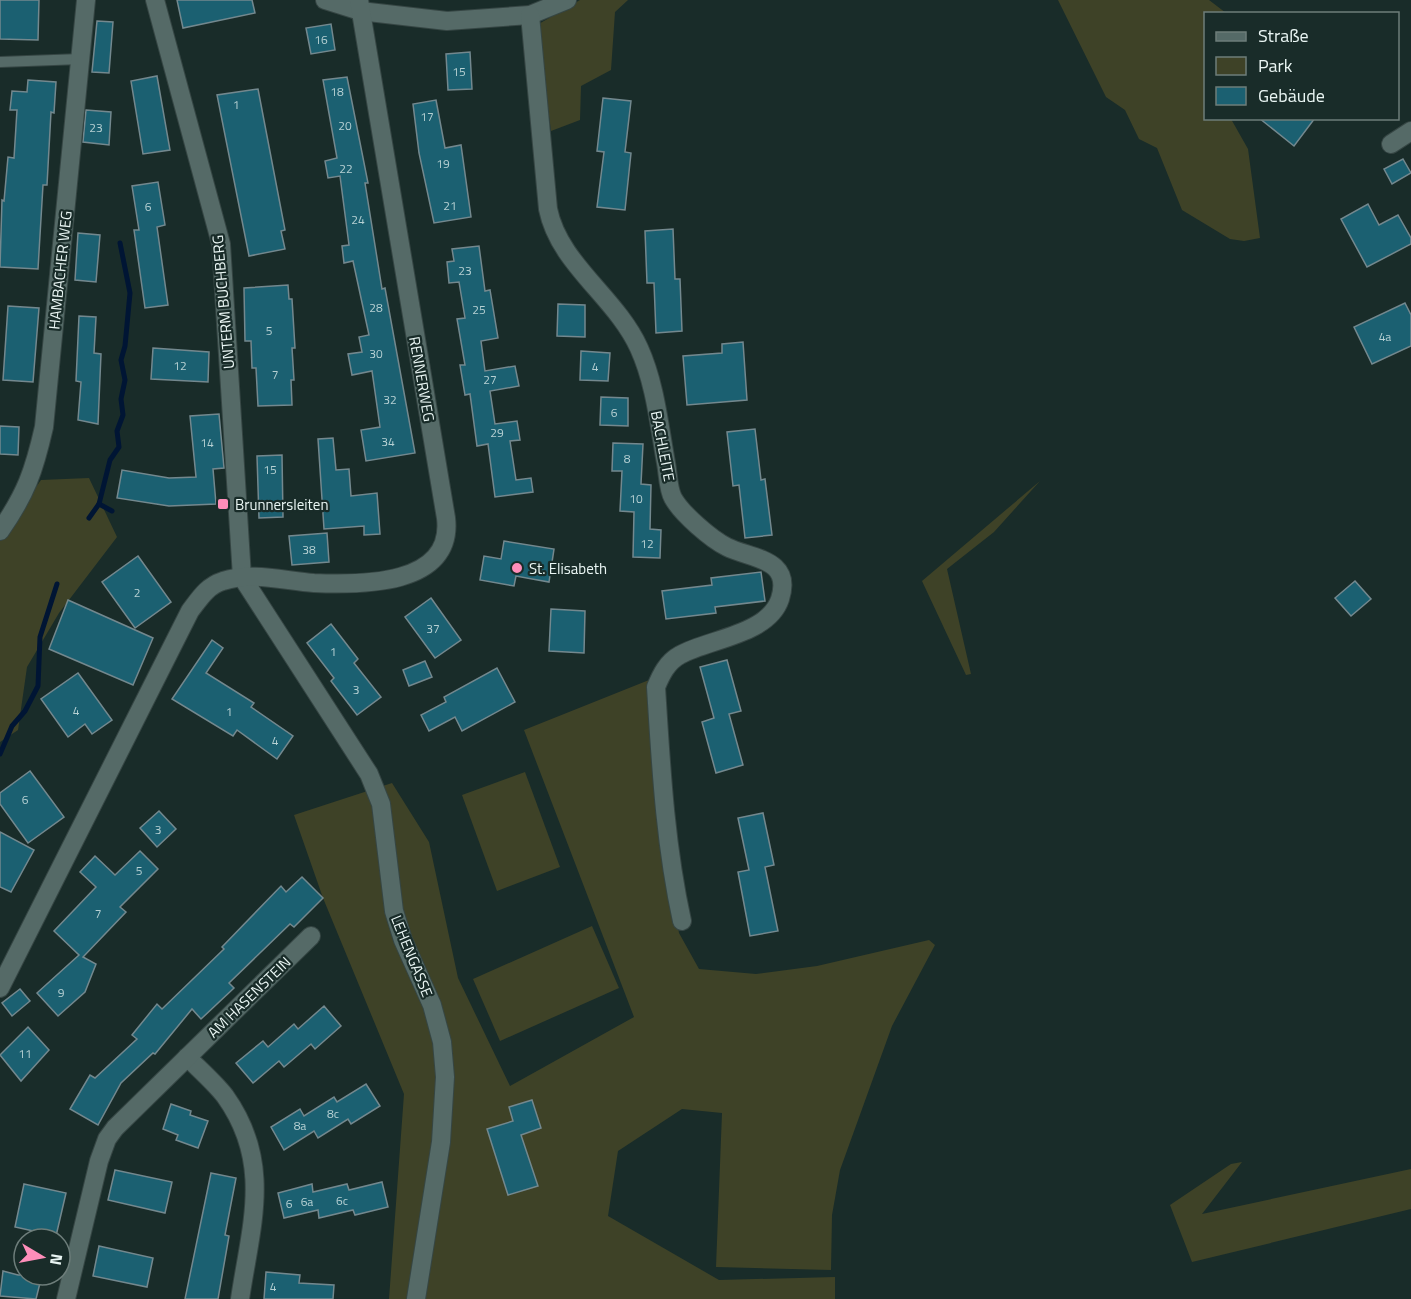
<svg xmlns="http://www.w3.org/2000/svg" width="1411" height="1299" viewBox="0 0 1411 1299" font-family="'Titillium Web',sans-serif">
  <rect width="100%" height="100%" fill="#192c29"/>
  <g fill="#3e4227">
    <path d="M580,0H628L615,12L611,70L581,86L580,120L551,131L537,25Z"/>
    <path d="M1058,0H1209L1226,13L1206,14V118L1231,119L1248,149L1260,238L1244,241L1230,239L1182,210L1157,148L1139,139L1125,110L1106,97Z"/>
    <path d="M89,478L117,537L59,613L27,667L18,730L0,742V538L41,480Z"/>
    <path d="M1040,481L994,532L947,569L971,674L966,675L922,581Z"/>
    <path d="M649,680L662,831L679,933L699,969L756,974L817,966L929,940L935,945L892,1026L840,1170L832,1215L831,1270L716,1267L722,1113L682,1109L618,1151L608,1216L719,1280L835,1277V1299H389L404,1094L323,898L294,815L392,783L429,842L458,978L510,1086L634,1017L524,730Z"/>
    <path d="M525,772L560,867L497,891L462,795Z"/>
    <path d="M592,926L619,988L500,1041L473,979Z"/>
    <path d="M1242,1162L1202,1214L1411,1169V1209L1192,1262L1170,1205L1231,1164Z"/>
  </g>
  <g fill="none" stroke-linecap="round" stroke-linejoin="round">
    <g stroke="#001534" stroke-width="5">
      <path d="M99,504L112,511"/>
      <path d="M89,518L99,504L110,460L119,447L117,431L123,415L121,399L125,380L121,360L125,346L130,293L120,243"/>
      <path d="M0,754L12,726L25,711L38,686L40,637L57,584"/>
    </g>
  </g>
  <g fill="#1b6071" stroke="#73888e" stroke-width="1.5">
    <path d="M0,0H39L38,40L0,39Z"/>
    <path d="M177,0H252L255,13L183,28Z"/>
    <path d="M97,21L113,22L109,73L92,72Z"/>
    <path d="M331,24L335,50L311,54L306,28Z"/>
    <path d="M470,52L472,89L448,90L446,54Z"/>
    <path d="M157,76L170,150L143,154L131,81Z"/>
    <path d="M347,77L368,183H365L382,289L385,288L415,453L366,461L361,430L380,427L372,371L352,375L348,354L362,352L359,337L369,335L353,261L344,263L342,246L349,245L340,176L328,178L325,161L337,158L323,80Z"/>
    <path d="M28,80L56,82L54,113L51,112L47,185H43L38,269L0,267L2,200L4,201L8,157L14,158L17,110H10L12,91L27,92Z"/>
    <path d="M258,89L285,230L281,231L285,249L249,256L217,95Z"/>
    <path d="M603,98L631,101L625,152L631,153L625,210L597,207L604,152L597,151Z"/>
    <path d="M436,100L445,148L461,145L471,217L434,223L419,153L413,104Z"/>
    <path d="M86,110L111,112L109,145L83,142Z"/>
    <path d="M1259,118H1315L1294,146Z"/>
    <path d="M1403,159L1411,173L1392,184L1384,169Z"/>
    <path d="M158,182L165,225L157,227L168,305L145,308L134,230H139L132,186Z"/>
    <path d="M1368,204L1379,225L1398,215L1411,238V244L1367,267L1341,219Z"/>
    <path d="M673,229L675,279H680L682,331L656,333L654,283H647L645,231Z"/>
    <path d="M78,233L100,235L96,282L75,280Z"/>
    <path d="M479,246L485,291L490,290L498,338L481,341L485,371L515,366L519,386L490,391L495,424L517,421L520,440L510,441L516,480L531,478L533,492L495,497L488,444L477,446L470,394L465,395L460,365H465L457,319L465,318L459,282L449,283L447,262L454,261L452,249Z"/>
    <path d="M288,285L289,299H292L295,348H292L294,380H291L292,405L258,406L256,368H252L251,341H245L244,288Z"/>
    <path d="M1405,303L1411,315V346L1372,364L1354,327Z"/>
    <path d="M558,304L585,305V337L557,336Z"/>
    <path d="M8,306L39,308L33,382L3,380Z"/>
    <path d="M79,316L96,317L94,353L101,354L98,424L78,420L81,382L76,381Z"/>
    <path d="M743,342L747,400L687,405L683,356L722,353V344Z"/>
    <path d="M153,348L209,352L208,382L151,379Z"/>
    <path d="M581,351L610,353L608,381L580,380Z"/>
    <path d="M601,397L628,398V426L600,425Z"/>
    <path d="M219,414L224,468L213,469L216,504L169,506L117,498L122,470L169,478L196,477L190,416Z"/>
    <path d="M0,426L19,427L18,455L0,454Z"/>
    <path d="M755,429L761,480L765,479L772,535L745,538L739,485L733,486L727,432Z"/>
    <path d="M333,438L336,470L349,469L351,496L377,493L380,534L364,535V526L324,529L318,439Z"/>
    <path d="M613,443L643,444L641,484L651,485L650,529L661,530L660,558L633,557L634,512L620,511L622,471H612Z"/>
    <path d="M282,455L283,517L259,518L257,456Z"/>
    <path d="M327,533L329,562L292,565L289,536Z"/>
    <path d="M504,541L554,549L549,582L516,576L514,586L480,580L484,556L501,559Z"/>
    <path d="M138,556L171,602L135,628L102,582Z"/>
    <path d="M761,572L765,601L715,607L716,613L666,619L662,591L712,585L711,578Z"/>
    <path d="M1355,581L1371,599L1351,616L1335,598Z"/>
    <path d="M431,598L461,640L435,658L405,617Z"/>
    <path d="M68,600L153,638L133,685L49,649Z"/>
    <path d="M551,609L585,611L584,653L549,651Z"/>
    <path d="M331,624L358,659L354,663L381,697L357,715L331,681L334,678L307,643Z"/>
    <path d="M212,640L223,648L206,673L254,703L251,707L293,736L277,759L237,730L233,736L172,699Z"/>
    <path d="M727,660L741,711L729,714L743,765L716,773L702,722L714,718L700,667Z"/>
    <path d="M425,661L432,677L409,686L403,670Z"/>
    <path d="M497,668L515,702L462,731L455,717L429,731L421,715L446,702L444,697Z"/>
    <path d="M78,673L112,720L92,734L85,724L68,737L41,699Z"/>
    <path d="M30,771L64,817L28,843L0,804V793Z"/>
    <path d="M159,811L176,829L157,847L140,828Z"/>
    <path d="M763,813L774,865L765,867L778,931L750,936L738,872L749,870L738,818Z"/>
    <path d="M0,832L34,850L11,892L0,887Z"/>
    <path d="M140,851L158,869L120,907L126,912L83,957L96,964L85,992L58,1016L37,993L79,955L54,931L96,887L80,872L95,856L115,875Z"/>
    <path d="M302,877L323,898L294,927L290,924L229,983L234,988L201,1019L192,1009L155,1054L153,1053L121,1083L98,1125L70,1109L90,1075L95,1078L137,1039L132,1035L157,1004L162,1009L224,949L222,947L281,886L286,892Z"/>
    <path d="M20,989L30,1001L12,1016L2,1003Z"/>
    <path d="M324,1006L341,1026L315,1049L311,1044L284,1067L279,1061L253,1083L236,1063L263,1041L268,1047L294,1024L298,1029Z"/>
    <path d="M28,1027L49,1050L21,1081L0,1055Z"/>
    <path d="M366,1084L380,1106L351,1124L348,1119L318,1138L314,1131L284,1150L271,1127L300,1109L304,1116L334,1097L337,1102Z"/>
    <path d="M532,1100L541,1128L521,1135L538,1186L508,1195L487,1129L513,1121L509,1107Z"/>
    <path d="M171,1104L191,1111L190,1115L208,1121L198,1148L176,1140L178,1135L163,1129Z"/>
    <path d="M115,1170L172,1182L165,1213L108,1200Z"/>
    <path d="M211,1173L236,1178L225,1235L229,1236L218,1299H185Z"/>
    <path d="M382,1182L388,1207L355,1215L353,1210L319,1218L318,1210L284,1218L278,1193L312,1184L313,1192L347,1184L349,1190Z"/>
    <path d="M24,1184L66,1193L56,1236L15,1227Z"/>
    <path d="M99,1246L153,1258L147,1287L93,1276Z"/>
    <path d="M3,1271L18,1275H42L36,1299L0,1296Z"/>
    <path d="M266,1272L300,1275L299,1283L334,1285L333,1299H264Z"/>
  </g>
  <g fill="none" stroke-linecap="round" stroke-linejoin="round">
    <g stroke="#364644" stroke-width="12">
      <path id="service" d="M0,62L81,59"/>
    </g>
    <g stroke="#364644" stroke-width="20">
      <g id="minor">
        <path d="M155,0L221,244L242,577L369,774L381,804L394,911L403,940L432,1005L442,1042L445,1077L441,1142L416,1299"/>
        <path d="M325,0L360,11L447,21L530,15L567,0"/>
        <path d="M530,15L548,209C559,264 616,297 639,348C655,383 659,424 666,463C668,473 668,489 673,498C682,514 711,539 727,547C751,559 793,558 780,599C768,635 708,639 680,655C667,662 661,675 656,687C661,766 665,844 682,921"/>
        <path d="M1391,144L1411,131"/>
        <path d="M0,531C26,494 34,471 44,427L86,0"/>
        <path d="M0,988L190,611C200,598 207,586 223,581C251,571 285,581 314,583C361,585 454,586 446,518L359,0"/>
        <path d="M187,1057C199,1069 214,1082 225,1096C273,1163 251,1225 240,1299"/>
        <path d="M66,1299L99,1161L107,1139L115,1128L311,936"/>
      </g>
    </g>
    <use href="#service" stroke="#556a67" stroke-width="10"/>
    <use href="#minor" stroke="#556a67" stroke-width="18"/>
  </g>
  <g fill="#ff8eba" stroke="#192c29" stroke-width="2">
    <rect x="217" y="498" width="12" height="12" rx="3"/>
    <circle cx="517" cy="568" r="6"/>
  </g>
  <g text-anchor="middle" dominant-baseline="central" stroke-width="4.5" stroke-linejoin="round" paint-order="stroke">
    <g font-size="12" fill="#b6d0d3">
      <text x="321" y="39">16</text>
      <text x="459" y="71">15</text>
      <text x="337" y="91">18</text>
      <text x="236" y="104">1</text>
      <text x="427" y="116">17</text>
      <text x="345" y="125">20</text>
      <text x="96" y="127">23</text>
      <text x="443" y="163">19</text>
      <text x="346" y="168">22</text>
      <text x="450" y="205">21</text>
      <text x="148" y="206">6</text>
      <text x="358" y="219">24</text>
      <text x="465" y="270">23</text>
      <text x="376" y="307">28</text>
      <text x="479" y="309">25</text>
      <text x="269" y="330">5</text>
      <text x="1385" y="336">4a</text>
      <text x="376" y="353">30</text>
      <text x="180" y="365">12</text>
      <text x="595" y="366">4</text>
      <text x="275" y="374">7</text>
      <text x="490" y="379">27</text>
      <text x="390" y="399">32</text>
      <text x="614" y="412">6</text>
      <text x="497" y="432">29</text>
      <text x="388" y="441">34</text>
      <text x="207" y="442">14</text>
      <text x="627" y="458">8</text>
      <text x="270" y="469">15</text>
      <text x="636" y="498">10</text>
      <text x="647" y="543">12</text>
      <text x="309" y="549">38</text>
      <text x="137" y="592">2</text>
      <text x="433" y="628">37</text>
      <text x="333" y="651">1</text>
      <text x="356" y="689">3</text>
      <text x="76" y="710">4</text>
      <text x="229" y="711">1</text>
      <text x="275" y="740">4</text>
      <text x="25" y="799">6</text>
      <text x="158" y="829">3</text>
      <text x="139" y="870">5</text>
      <text x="98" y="913">7</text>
      <text x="61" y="992">9</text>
      <text x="25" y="1053">11</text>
      <text x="333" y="1113">8c</text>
      <text x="300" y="1125">8a</text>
      <text x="342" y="1200">6c</text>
      <text x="307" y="1201">6a</text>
      <text x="289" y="1203">6</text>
      <text x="273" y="1286">4</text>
    </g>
    <g font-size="15" fill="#eaf6f4" stroke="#192c29">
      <text transform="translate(60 270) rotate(-84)">HAMBACHER WEG</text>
      <text transform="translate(223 302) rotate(-95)">UNTERM BUCHBERG</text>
      <text transform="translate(422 379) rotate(80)">RENNERWEG</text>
      <text transform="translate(663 446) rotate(79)">BACHLEITE</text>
      <text transform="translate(412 956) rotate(68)">LEHENGASSE</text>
      <text transform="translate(249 997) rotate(-44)">AM HASENSTEIN</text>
    </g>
    <g font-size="15" fill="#eaf6f4" stroke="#192c29" text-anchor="start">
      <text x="235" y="504">Brunnersleiten</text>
      <text x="529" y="568">St. Elisabeth</text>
    </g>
  </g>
  <rect x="1204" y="12" width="195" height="108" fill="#192c29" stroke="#6d7d7a" stroke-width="1.5"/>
  <rect x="1216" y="32" width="30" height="9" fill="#556a67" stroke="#6d7d7a" stroke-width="1.5"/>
  <text x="1258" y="42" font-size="18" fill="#eaf6f4">Straße</text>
  <rect x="1216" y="57" width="30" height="18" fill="#3e4227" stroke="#6d7d7a" stroke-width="1.5"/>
  <text x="1258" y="72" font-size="18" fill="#eaf6f4">Park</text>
  <rect x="1216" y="87" width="30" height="18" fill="#1b6071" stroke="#6d7d7a" stroke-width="1.5"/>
  <text x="1258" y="102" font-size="18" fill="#eaf6f4">Gebäude</text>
  <g transform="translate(42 1257) rotate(100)"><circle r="28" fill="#192c29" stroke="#6d7d7a" stroke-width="1.5"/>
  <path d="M0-4.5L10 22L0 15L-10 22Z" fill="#ff8eba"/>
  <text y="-9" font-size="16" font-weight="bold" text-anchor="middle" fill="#eaf6f4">N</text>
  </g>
</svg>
